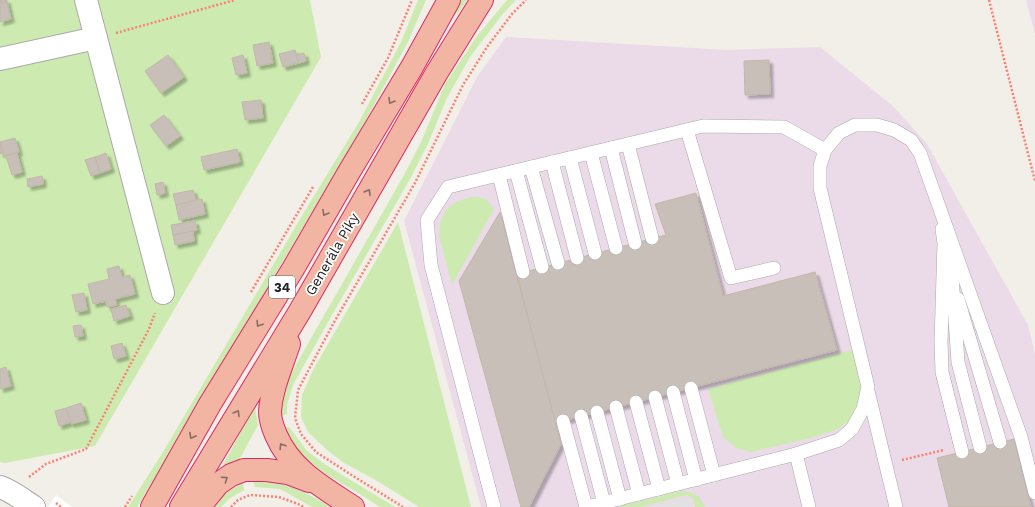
<svg xmlns="http://www.w3.org/2000/svg" width="1035" height="507" viewBox="0 0 1035 507" font-family="'Work Sans',sans-serif">
  <defs>
    <filter id="shadow"><feDropShadow dx="3.5" dy="3.5" stdDeviation="1" flood-color="#0004"/></filter>
  </defs>
  <rect width="100%" height="100%" fill="#f2efe9"/>
  <g fill="#ebdbe8">
    <path d="M1026,0H1035V34Z"/>
    <path d="M506,37L727,50L820,47L894,107L927,144L1028,325L1035,353V507H481L404,221L477,77Z"/>
  </g>
  <g fill="#cdebb0">
    <path d="M0,0H310L321,57L95,446L5,463L0,462Z"/>
    <path d="M418,0H426L408,42L361,129L167,458L137,507H128L163,452L303,214L359,122L401,42Z"/>
    <path d="M461,0H467L459,12L454,16V11Z"/>
    <path d="M507,0H516L502,15L470,57L447,98L427,146L410,179L332,315L293,385L287,405V414L281,416V402L285,384L404,175L421,142L445,84L477,36Z"/>
    <path d="M471,197C485,197 486,198 494,209L452,285L439,235L440,223L446,210L455,202Z"/>
    <path d="M398,222L471,507H419L374,479L344,463L328,451L308,432L301,417L302,395L313,370Z"/>
    <path d="M852,350L861,386L859,404L850,420L838,429L814,437L751,452L736,448L723,437L708,389Z"/>
    <path d="M255,405L258,425L239,460L222,467Z"/>
    <path d="M283,427H289L307,451L326,465L395,507H380L363,496L324,473L307,460L296,449Z"/>
    <path d="M269,480C291,486 311,494 330,507H312L280,489L255,487L253,481Z"/>
    <path d="M243,483L244,490L229,499L221,507H212C221,496 229,490 243,483Z"/>
    <path d="M681,491C694,491 700,496 705,507H695L693,499L687,495L641,507H618Z"/>
  </g>
  <path fill="#e2e2e2" d="M685,498L691,501L692,507H651Z"/>
  <path fill="#fff" d="M56,495L72,507H48Z"/>
  <g fill="#c7bfb8" stroke="#c4b6ab" filter="url(#shadow)">
    <path d="M0,0H7V2L0,3Z"/>
    <path d="M7,2L11,19L0,22V3Z"/>
    <path d="M269,42L273,63L257,66L253,45Z"/>
    <path d="M295,50L299,63L283,67L279,54Z"/>
    <path d="M304,53L306,61L299,63L296,55Z"/>
    <path d="M168,55L184,77L161,93L145,71Z"/>
    <path d="M243,55L247,73L236,75L232,58Z"/>
    <path d="M769,60L770,94L745,95L744,61Z"/>
    <path d="M261,100L263,118L245,120L242,102Z"/>
    <path d="M164,115L180,136L166,146L150,125Z"/>
    <path d="M15,138L19,152L4,156L0,142Z"/>
    <path d="M0,142L3,153L0,154Z"/>
    <path d="M237,149L240,162L204,170L201,157Z"/>
    <path d="M17,153L22,172L12,175L6,156Z"/>
    <path d="M106,153L111,169L100,173L95,157Z"/>
    <path d="M95,157L100,173L91,176L85,160Z"/>
    <path d="M42,176L43,184L28,187L27,179Z"/>
    <path d="M163,182L165,193L157,195L155,184Z"/>
    <path d="M193,190L196,201L176,205L173,194Z"/>
    <path d="M696,193L723,296L815,272L837,350L555,423L517,274L666,235L655,204Z"/>
    <path d="M202,199L205,214L179,220L176,205Z"/>
    <path d="M500,212L561,444L529,507H521L459,281Z"/>
    <path d="M195,221L197,230L173,235L171,225Z"/>
    <path d="M193,231L194,241L175,245L173,235Z"/>
    <path d="M119,266L122,277L130,275L135,294L115,299L117,305L107,307L106,301L93,304L88,284L109,279L107,269Z"/>
    <path d="M84,293L87,310L76,312L72,295Z"/>
    <path d="M126,305L130,316L114,321L111,309Z"/>
    <path d="M81,325L83,336L75,337L73,326Z"/>
    <path d="M122,343L126,356L114,359L111,346Z"/>
    <path d="M6,367L11,386L0,389V369Z"/>
    <path d="M81,403L86,420L71,424L66,408Z"/>
    <path d="M66,408L71,422L59,426L55,411Z"/>
    <path d="M1014,439L1031,507H949L937,458Z"/>
  </g>
  <g fill="none" stroke-linecap="round" stroke-linejoin="round">
    <g stroke="#a9a9a9" stroke-width="14">
      <g id="service">
        <path d="M687,130L731,278L774,268"/>
        <path d="M628,144L652,238"/>
        <path d="M611,148L635,243"/>
        <path d="M591,153L616,248"/>
        <path d="M570,158L595,253"/>
        <path d="M552,162L577,258"/>
        <path d="M531,167L558,263"/>
        <path d="M516,171L542,267"/>
        <path d="M499,175L523,272"/>
        <path d="M942,229L944,243L941,342L942,372L962,452"/>
        <path d="M949,264L952,276L958,362L980,447"/>
        <path d="M958,299L1000,442"/>
        <path d="M691,388L714,475"/>
        <path d="M868,391L896,507"/>
        <path d="M673,392L696,480"/>
        <path d="M655,397L678,484"/>
        <path d="M636,402L659,489"/>
        <path d="M616,407L639,494"/>
        <path d="M597,412L620,499"/>
        <path d="M581,416L604,503"/>
        <path d="M563,421L586,507"/>
        <path d="M796,454L809,507"/>
        <path d="M494,507L431,265L427,220L448,187L703,126L784,127L825,150L839,133L855,125H877L894,130L911,140L920,153L1021,437L1035,493"/>
        <path d="M587,507L796,454L839,440L852,429L863,409L868,387L820,188V166L825,150"/>
      </g>
    </g>
    <g stroke="#a9a9a9" stroke-width="24">
      <g id="minor">
        <path d="M86,0L163,293"/>
        <path d="M0,59L96,38"/>
        <path d="M0,487C12,491 23,500 34,507"/>
      </g>
    </g>
    <g stroke="#dc2a67" stroke-width="24">
      <g id="trunk">
        <path d="M289,344C282,365 271,390 270,412C270,420 273,428 276,435C291,470 322,487 353,507"/>
        <path d="M152,507L210,404L293,269L349,172L412,67L449,0"/>
        <path d="M181,507L300,311L436,74L482,0"/>
        <path d="M199,507L218,484L231,475L244,470H267L288,473L309,481"/>
      </g>
    </g>
    <g stroke="#fa8072" stroke-width="2.5" stroke-dasharray="2 2" stroke-linecap="butt">
      <path d="M989,0L1035,181"/>
      <path d="M116,33L235,0"/>
      <path d="M362,104L388,58L412,0"/>
      <path d="M251,292L313,187"/>
      <path d="M902,460L944,450"/>
      <path d="M29,477L46,464L86,449L149,329L155,313"/>
      <path d="M56,503L61,507"/>
      <path d="M125,507L132,496"/>
      <path d="M231,507L238,500L250,495L279,497L298,504L304,507"/>
      <path d="M403,507L350,474L316,452L301,434L295,418L298,390L333,324L415,183L463,85L487,47L512,14L526,0"/>
    </g>
    <use href="#service" stroke="#fff" stroke-width="13"/>
    <use href="#minor" stroke="#fff" stroke-width="22"/>
    <use href="#trunk" stroke="#f2b4a3" stroke-width="22"/>
  </g>
  <defs><path id="oneway-chevron" d="M-2-3.5L2.5 0L-2 3.5" fill="none" stroke-width="1.6" stroke-linecap="round" stroke-linejoin="round"/></defs>
  <g stroke="#8a6b62">
    <use href="#oneway-chevron" transform="translate(391 101) rotate(121)"/>
    <use href="#oneway-chevron" transform="translate(368 192) rotate(-60)"/>
    <use href="#oneway-chevron" transform="translate(325 213) rotate(120)"/>
    <use href="#oneway-chevron" transform="translate(259 324) rotate(122)"/>
    <use href="#oneway-chevron" transform="translate(237 413) rotate(-59)"/>
    <use href="#oneway-chevron" transform="translate(192 436) rotate(119)"/>
    <use href="#oneway-chevron" transform="translate(282 446) rotate(-122)"/>
    <use href="#oneway-chevron" transform="translate(225 479) rotate(-34)"/>
  </g>
  <g text-anchor="middle" dominant-baseline="central" stroke-width="3.5" stroke-linejoin="round" paint-order="stroke">
    <rect fill="#fff" stroke="#646464" stroke-width="1" x="269" y="276" width="26" height="22" rx="3"/>
    <g font-size="13" font-weight="bold" fill="#222">
      <text x="282" y="287">34</text>
    </g>
    <g font-size="14" fill="#222" stroke="#fff">
      <text transform="translate(332 254) rotate(-60)">Generála Píky</text>
    </g>
  </g>
</svg>
